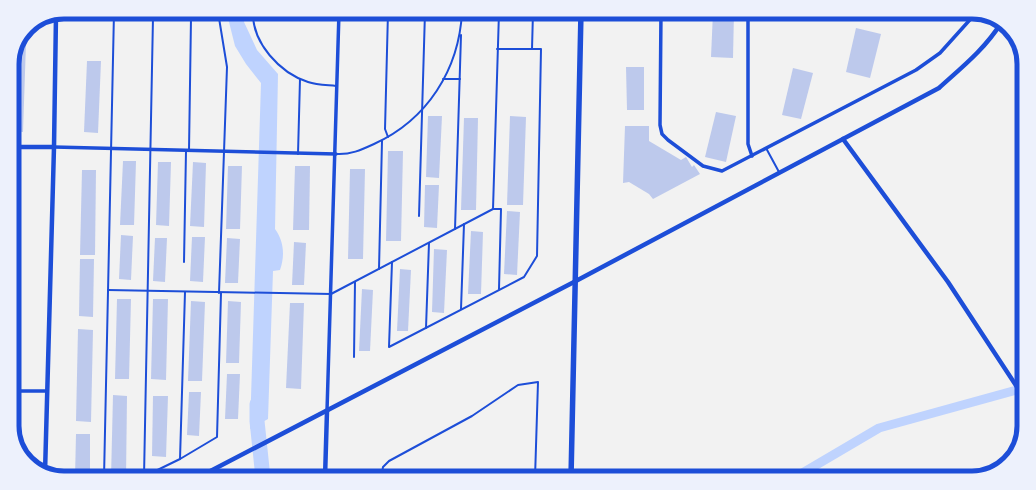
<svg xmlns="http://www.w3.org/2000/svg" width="1036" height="490" viewBox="0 0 1036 490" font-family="'Titillium Web',sans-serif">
  <rect width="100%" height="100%" fill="#f2f2f2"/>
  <path fill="#bfd3fe" d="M178,12H246L244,22L257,50L278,74L275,229C284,241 285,256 280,270L273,271L268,419L250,429L261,83L246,64L235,46L227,14Z"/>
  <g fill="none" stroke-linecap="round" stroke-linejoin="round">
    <path stroke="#bfd3fe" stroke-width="9" d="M794,478L879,428L1020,389"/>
    <path stroke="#bfd3fe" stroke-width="15" d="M257,404V421L263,478"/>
  </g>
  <g fill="#bdc9ec">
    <path d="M713,12H734L733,58L711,57Z"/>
    <path d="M942,12H963L961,21L941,16Z"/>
    <path d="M856,28L881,34L870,78L846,72Z"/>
    <path d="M20,43H26L23,132L12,131V61Z"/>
    <path d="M87,61H101L98,133L84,132Z"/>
    <path d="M626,67H644V110H627Z"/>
    <path d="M793,68L813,73L801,119L782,115Z"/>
    <path d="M716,112L736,116L726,162L705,157Z"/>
    <path d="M428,116H442L439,178L426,177Z"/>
    <path d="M510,116L526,117L523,205H507Z"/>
    <path d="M464,118H478L476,210H461Z"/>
    <path d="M625,126H649V141L681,160L686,157L692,167L694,165L700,174L653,199L649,194L629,182L623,183Z"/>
    <path d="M388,151H403L401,241H386Z"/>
    <path d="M123,161H136L134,225H120Z"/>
    <path d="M158,162H171L169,226L156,225Z"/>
    <path d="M193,162L206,163L204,227L190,226Z"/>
    <path d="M228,166H242L240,229H226Z"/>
    <path d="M295,166H310L309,230H293Z"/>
    <path d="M350,169H365L363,259H348Z"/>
    <path d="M82,170H96L95,255H80Z"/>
    <path d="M12,177H21L19,263H12Z"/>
    <path d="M425,185H439L437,228L424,227Z"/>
    <path d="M507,211L520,212L517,275L504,274Z"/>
    <path d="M471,231L483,232L481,294H468Z"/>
    <path d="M121,235L133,236L131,280L119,279Z"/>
    <path d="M192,237H205L203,282L190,281Z"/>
    <path d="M155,238H167L165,282L153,281Z"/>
    <path d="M227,238L240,239L238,283H225Z"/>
    <path d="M294,242L306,243L304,285H292Z"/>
    <path d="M434,249L447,250L444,313L432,312Z"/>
    <path d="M80,259H94L93,317L79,316Z"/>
    <path d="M12,269H20L18,326L12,325Z"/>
    <path d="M400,269L411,270L408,331H397Z"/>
    <path d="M362,289L373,290L370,351H359Z"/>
    <path d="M117,299H131L129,379H115Z"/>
    <path d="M153,299H168L166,380L151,379Z"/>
    <path d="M191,301L205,302L202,381H188Z"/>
    <path d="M228,301L241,302L239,363H226Z"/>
    <path d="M290,303H304L301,389L286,388Z"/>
    <path d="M78,329L93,330L91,422L76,421Z"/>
    <path d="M12,334H18L17,378H12Z"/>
    <path d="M227,374H240L238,419H225Z"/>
    <path d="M189,392H201L199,436L187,435Z"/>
    <path d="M113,395L127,396L126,478H111Z"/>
    <path d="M153,396H168L166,457L152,456Z"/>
    <path d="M76,434H90V478H75Z"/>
  </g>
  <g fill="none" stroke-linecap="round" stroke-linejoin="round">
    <g stroke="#1d4ed8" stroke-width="2">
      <path d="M145,12L153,17H252"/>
      <path d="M253,12C252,43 280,73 308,82C317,85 327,85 336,86"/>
      <path d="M388,12L385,129L388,137"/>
      <path d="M219,18L227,67L219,293"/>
      <path d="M532,49L533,12"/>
      <path d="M443,79H460"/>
      <path d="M766,148L779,172"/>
      <path d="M189,150L191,18"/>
      <path d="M298,154L300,79"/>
      <path d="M336,154C350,155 361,150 374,144C427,120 459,70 462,12"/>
      <path d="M493,209L499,12"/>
      <path d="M419,216L425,12"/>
      <path d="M455,229L461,35"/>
      <path d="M184,262L186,151"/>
      <path d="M392,262L389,347L524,277L537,256L541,49H497"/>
      <path d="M379,269L382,141"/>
      <path d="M108,290L331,294L493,209H501L499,289"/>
      <path d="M461,309L464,224"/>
      <path d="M426,328L429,243"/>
      <path d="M354,357L355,282"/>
      <path d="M180,459L185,292"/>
      <path d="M144,477L153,17"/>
      <path d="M104,478L114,12"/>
      <path d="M141,478L180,459L217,437L221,293"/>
      <path d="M381,478L383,467L389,461L472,416L518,385L538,382L535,478"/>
    </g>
    <g stroke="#1d4ed8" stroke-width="3.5">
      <path d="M661,12L660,125L662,134L668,140L703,166L722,171L916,70L940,53L976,13"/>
      <path d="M748,12V144L752,156"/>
      <path d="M54,147L336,154"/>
      <path d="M12,391H46"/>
      <path d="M327,411L339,12"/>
    </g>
    <g stroke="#1d4ed8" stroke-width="4.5">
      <path d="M843,139L948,282L1019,390"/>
      <path d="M12,147H54"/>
      <path d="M45,473L54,147L56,15"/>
      <path d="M197,478L574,282L939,88C961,68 985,49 1001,23"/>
      <path d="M325,478L327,411"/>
    </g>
    <path stroke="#1d4ed8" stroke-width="5.5" d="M571,478L581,12"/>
  </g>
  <path d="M0 0H1036V490H0ZM64 19H972A45 45 0 0 1 1017 64V426A45 45 0 0 1 972 471H64A45 45 0 0 1 19 426V64A45 45 0 0 1 64 19Z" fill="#edf1fc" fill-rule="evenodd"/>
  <path fill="none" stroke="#1d4ed8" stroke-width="5" d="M64 19H972A45 45 0 0 1 1017 64V426A45 45 0 0 1 972 471H64A45 45 0 0 1 19 426V64A45 45 0 0 1 64 19Z"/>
</svg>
